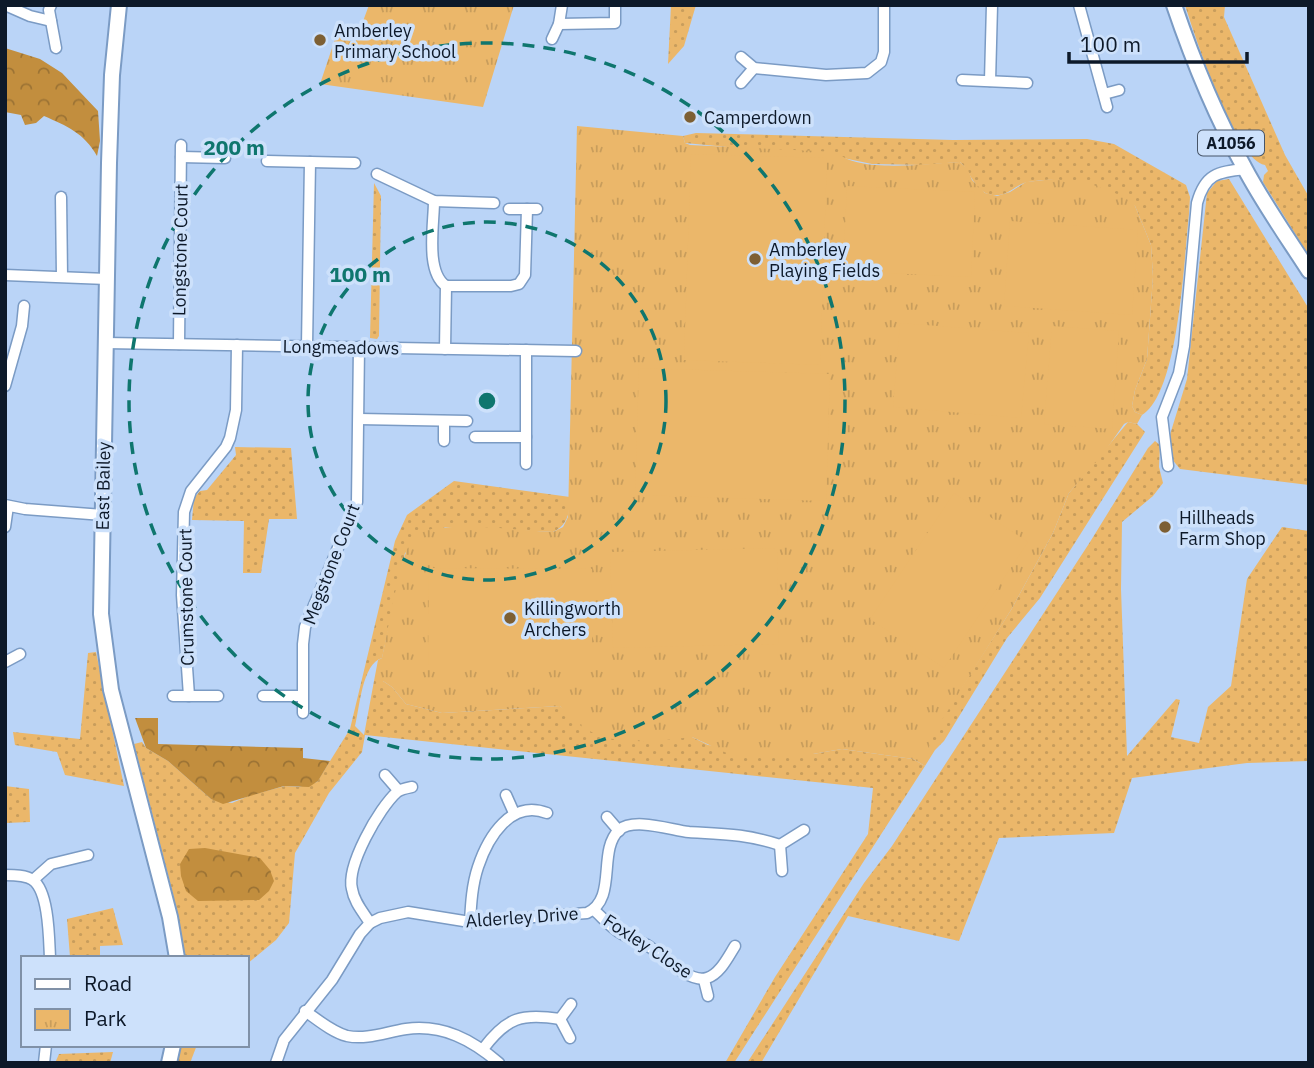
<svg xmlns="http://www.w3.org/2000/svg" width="1314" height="1068" viewBox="0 0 1314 1068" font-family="'IBM Plex Sans',sans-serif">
  <defs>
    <pattern id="grass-dots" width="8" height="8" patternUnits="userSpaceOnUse" patternTransform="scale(1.75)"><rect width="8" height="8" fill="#ebb76a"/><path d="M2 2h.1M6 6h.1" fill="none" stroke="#c89d5c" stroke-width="1.8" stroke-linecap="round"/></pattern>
    <pattern id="forest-crowns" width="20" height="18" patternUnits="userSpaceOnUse" patternTransform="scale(1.75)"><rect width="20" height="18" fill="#c28e3e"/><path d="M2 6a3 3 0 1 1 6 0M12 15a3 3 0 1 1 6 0" fill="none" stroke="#9c7334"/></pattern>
    <pattern id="park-tufts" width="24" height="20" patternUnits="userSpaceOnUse" patternTransform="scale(1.75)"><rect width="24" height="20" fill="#ebb76a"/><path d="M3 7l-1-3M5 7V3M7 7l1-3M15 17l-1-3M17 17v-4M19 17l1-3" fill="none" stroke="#c89d5c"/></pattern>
  </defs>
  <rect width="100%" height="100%" fill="#bad4f7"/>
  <g fill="url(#grass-dots)">
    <path d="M671,5H696L684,46L668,64Z"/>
    <path d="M1185,5H1225L1224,17L1285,155L1309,197V256L1263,182L1264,175L1268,171L1265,165C1236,161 1194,34 1185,5Z"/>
    <path d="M696,133L953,140L1087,139L1114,144L1186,185L1190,197L1189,214C1184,258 1179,393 1142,415L1135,412L1132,406L1135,390L1147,359L1153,277L1151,245L1135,206C1111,198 1079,184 1056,180C1048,179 1036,181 1028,182C1015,184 1006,200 988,194C974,189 970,171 960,162L921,165L872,164L843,158L685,143L683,136Z"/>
    <path d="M1229,179L1309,309V485L1180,469L1171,458L1169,438L1187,379L1207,193L1217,181Z"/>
    <path d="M374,183L381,196L379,336L377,339L370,338Z"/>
    <path d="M1128,422L1137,424L1145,432L1040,598L1007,638L944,741L935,750H931L929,747V739L937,726L1011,610L1053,533L1069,493Z"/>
    <path d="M1155,441L1160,445L1159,467L1163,483L1153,496L1122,522L1121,589L1127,756L1176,699L1180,700L1171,737L1199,743L1208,707L1231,686L1247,579L1282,527L1309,531V761L1247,763L1132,778L1114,833L999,838L959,941L848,916L761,1063H747L864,883L892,846L1090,542L1148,448Z"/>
    <path d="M235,447L291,448L297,519H269L261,573H243L244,521L192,520L194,498L200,491L207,490L236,455Z"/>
    <path d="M454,481L570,497C569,513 569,524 553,532L445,527L405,553L382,658C362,664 360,706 355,726L364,735L374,681H383L392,687L406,704L442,713L560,706L568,712L692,737L708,745L773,753L813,754L842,749L913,759L925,766L734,1063H725L775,977L868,834L873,788L365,735L362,752L329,793L295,853L289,923L276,940L247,964V958H185L173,894L134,744L142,742L146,748L168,761L211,799L232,803L251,795L285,786L299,787L317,782L350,729L395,541L407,515Z"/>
    <path d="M96,652L124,786L65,775L57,752L15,745L13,732L80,739L88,653Z"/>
    <path d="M5,786L29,789L30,822L5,823Z"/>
    <path d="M113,908L123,945L100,946V955L70,957L67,919Z"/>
    <path d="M181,1045H197L190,1063H175Z"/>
    <path d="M113,1052L110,1063H55L59,1054Z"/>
  </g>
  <g fill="url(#forest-crowns)">
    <path d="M5,48L40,59L62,73L98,111L100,141L97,156C84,133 67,126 44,116L36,123L25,125L21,115L5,112Z"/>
    <path d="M135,718H158V744L303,748V758L330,761L318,781L309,787L284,786L223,804L211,799L168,761L146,748Z"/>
    <path d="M205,848L260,858L270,870L274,881L269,891L259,900L198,901L186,891L181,876L180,864L189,849Z"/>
  </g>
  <g fill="url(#park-tufts)">
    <path d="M369,5H514L483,107L320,84L336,36L355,43Z"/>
    <path d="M577,126L683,136L685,143L690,145L837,152C857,174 931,163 960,162L968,170L972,180L985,193L997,196L1010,192L1026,182L1054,179L1091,184L1125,197L1135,206L1151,245L1153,277L1147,359L1135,390L1132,406L1135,412L1142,415L1137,424L1128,422L1124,424L1103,454L1069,493L1053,533L1011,610L930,739L929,747L935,750L925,766L913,759L842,749L813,754L731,755L692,737L648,742L603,738L582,727L560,706L442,713L406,704L392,687L383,681H374L378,660L382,658C388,635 400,547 416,535C436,519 525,531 553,532L563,527L568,517Z"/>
  </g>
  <g fill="#ebb76a">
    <path d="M691,154L827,158L820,365L684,360Z"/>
    <path d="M847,186L975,192L971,277L843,271Z"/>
    <path d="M1010,221L1138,230L1132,315L1004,306Z"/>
    <path d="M900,323L1029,333L1021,418L893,407Z"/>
    <path d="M1052,326L1119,331L1112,429L1044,424Z"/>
    <path d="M639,368L830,374L826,501L635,495Z"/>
    <path d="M954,493L1028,542L944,668L870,619Z"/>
    <path d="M777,548L779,644L613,648L610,552Z"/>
    <path d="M429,568L592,569V667H428Z"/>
  </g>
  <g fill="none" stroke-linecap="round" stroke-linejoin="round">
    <g stroke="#7b9bc4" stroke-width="13">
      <g id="street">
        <path d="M5,5L30,16L51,21"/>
        <path d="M51,5L49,10L56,48"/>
        <path d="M1079,5L1107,107"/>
        <path d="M559,24L615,23V5"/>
        <path d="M552,39L559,24L562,5"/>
        <path d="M741,57L754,68L826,75L867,73L881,62L884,52V5"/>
        <path d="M962,80L1027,83"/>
        <path d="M990,81L992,5"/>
        <path d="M741,83L754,68"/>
        <path d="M1104,94L1119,90"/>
        <path d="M181,157L225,158"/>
        <path d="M267,161L355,163"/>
        <path d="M377,174L434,201L494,203"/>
        <path d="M61,197L62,276"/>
        <path d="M434,201C434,224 425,272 446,286L445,349"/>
        <path d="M509,209H537"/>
        <path d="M5,275L107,279"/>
        <path d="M446,286H511L519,284L525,275L527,209"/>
        <path d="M105,343L576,351"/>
        <path d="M179,344L181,145"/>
        <path d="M307,346L310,162"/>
        <path d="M5,386L22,326L24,306"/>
        <path d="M359,419L467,421"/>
        <path d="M475,437H526"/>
        <path d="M444,441V421"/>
        <path d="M526,464V350"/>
        <path d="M1168,466L1162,417L1179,373L1184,346L1197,203C1205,174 1217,172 1245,169"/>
        <path d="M5,505L25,509L103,515"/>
        <path d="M5,527L8,506"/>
        <path d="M5,662L20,654"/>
        <path d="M173,696H218"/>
        <path d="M189,696L182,595L184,512L191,491L226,447L230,438L236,410L237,345"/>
        <path d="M263,696H302"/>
        <path d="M303,713V644L305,627L357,502L359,347"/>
        <path d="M385,775L398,790"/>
        <path d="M506,795L514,813"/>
        <path d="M607,817L619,831"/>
        <path d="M782,871L780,845L804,830"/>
        <path d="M5,875C14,875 26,875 33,880C49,892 49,939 50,958"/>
        <path d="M33,880L51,864L88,855"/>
        <path d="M594,910C603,918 611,928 622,934C630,939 640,941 647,945C661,954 689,984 707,978C720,974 728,957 735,946"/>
        <path d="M470,922C471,904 472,885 478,867C488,837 511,799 547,813"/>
        <path d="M370,923C363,912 354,902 352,889C346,866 379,808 397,792C401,789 407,788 412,787"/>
        <path d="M704,980L708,996"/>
        <path d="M305,1011C318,1020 332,1032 347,1036C367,1040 386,1032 406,1029C443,1024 472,1040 499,1063"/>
        <path d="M570,1038L560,1019L571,1004"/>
        <path d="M483,1049C507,1017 522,1013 560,1019"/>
        <path d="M44,1063L46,1045"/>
        <path d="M276,1063L284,1040L332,980L360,934L370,923L380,918L408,912L470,922L587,913C618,899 597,851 619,830C634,817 671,830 689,832C722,834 747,834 780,845"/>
      </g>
    </g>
    <g stroke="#7b9bc4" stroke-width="18">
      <g id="secondary">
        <path d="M119,5L112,75L109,163L101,614L111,690L170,917L177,958"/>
        <path d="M169,1063L173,1045"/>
      </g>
    </g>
    <g stroke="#7b9bc4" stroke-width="18">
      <path id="primary" d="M1174,5C1193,61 1215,115 1244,167C1263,203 1287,237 1309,271"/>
    </g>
    <use href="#street" stroke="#fff" stroke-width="10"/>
    <use href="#secondary" stroke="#fff" stroke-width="14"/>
    <use href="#primary" stroke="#fff" stroke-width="14"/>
  </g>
  <g fill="none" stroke="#0f766e" stroke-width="3.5" stroke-dasharray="12 9">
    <circle cx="487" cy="401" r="179"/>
    <circle cx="487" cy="401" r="358"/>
  </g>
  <g fill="#7d5f33" stroke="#cde1fb" stroke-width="2.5">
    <circle cx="320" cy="40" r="7"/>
    <circle cx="690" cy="117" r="7"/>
    <circle cx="755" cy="259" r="7"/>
    <circle cx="1165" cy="527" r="7"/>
    <circle cx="510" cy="618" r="7"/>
  </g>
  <g text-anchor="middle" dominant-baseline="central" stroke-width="7" stroke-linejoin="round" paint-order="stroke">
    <rect fill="#cde1fb" stroke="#475568" stroke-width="2" x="1198" y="130.5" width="66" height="25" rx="5"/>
    <g font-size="16" font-weight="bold" fill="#0d1929">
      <text x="1231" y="143">A1056</text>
    </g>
    <g font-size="18" fill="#0d1929" stroke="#cde1fb" text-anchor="start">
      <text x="334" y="30">Amberley<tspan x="334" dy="21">Primary School</tspan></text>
      <text x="704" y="117">Camperdown</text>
      <text x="769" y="249">Amberley<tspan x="769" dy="21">Playing Fields</tspan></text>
      <text x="1179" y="517">Hillheads<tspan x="1179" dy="21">Farm Shop</tspan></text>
      <text x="524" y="608">Killingworth<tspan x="524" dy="21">Archers</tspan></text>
    </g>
    <g font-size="18" fill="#0d1929" stroke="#cde1fb">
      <text transform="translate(180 250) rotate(-89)">Longstone Court</text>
      <text transform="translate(341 347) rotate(1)">Longmeadows</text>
      <text transform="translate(103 486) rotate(-89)">East Bailey</text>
      <text transform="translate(331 564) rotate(-69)">Megstone Court</text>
      <text transform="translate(186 597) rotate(-91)">Crumstone Court</text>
      <text transform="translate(522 917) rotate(-4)">Alderley Drive</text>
      <text transform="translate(648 946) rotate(33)">Foxley Close</text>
    </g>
  </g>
  <circle cx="487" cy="401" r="10" fill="#0f766e" stroke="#cde1fb" stroke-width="3.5"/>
  <g font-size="21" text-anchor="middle" font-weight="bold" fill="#0f766e" stroke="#cde1fb" stroke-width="7" stroke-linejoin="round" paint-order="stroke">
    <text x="234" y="155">200 m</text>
    <text x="360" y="282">100 m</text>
  </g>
  <rect width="1314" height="1068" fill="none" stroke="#0d1929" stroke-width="14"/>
  <rect x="21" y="956" width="228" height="91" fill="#cde1fb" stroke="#8091a7" stroke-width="2"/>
  <rect x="35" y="979" width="35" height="10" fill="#ffffff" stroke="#8091a7" stroke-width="2"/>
  <text x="84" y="991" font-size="21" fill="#0d1929">Road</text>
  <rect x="35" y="1009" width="35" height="21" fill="url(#park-tufts)" stroke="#8091a7" stroke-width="2"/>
  <text x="84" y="1026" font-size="21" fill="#0d1929">Park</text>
  <path d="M1069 52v10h178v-10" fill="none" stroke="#0d1929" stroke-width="3.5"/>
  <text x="1080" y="52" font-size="21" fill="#0d1929" stroke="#cde1fb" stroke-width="5" paint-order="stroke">100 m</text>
</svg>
